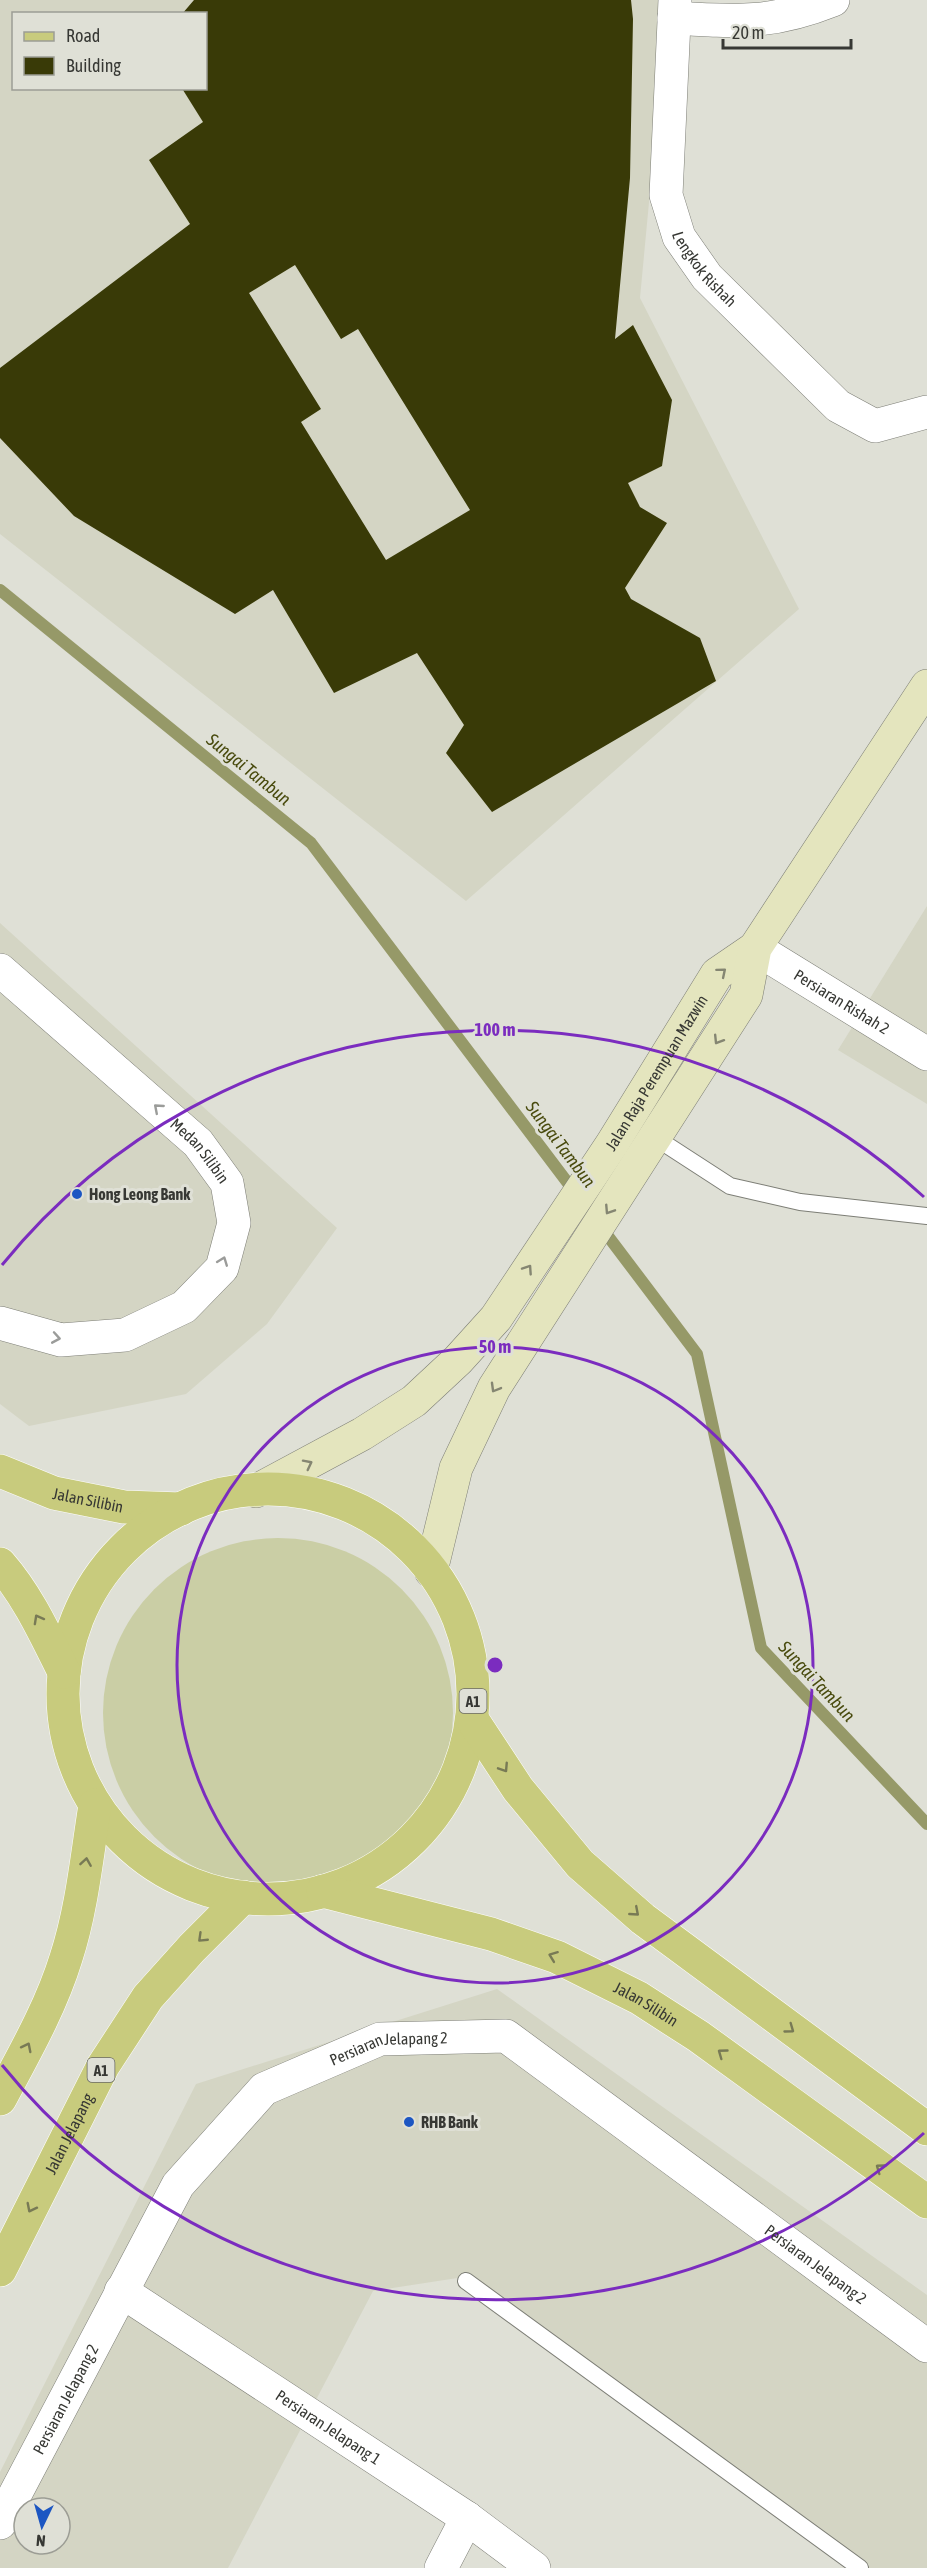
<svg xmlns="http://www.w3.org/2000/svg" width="927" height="2568" viewBox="0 0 927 2568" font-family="'Asap Condensed',sans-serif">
  <rect width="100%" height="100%" fill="#dfe0d6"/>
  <g fill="#d4d5c4" fill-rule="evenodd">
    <path d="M0,0H668L640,298L799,609L466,901L0,534ZM14,14H206V88H14Z"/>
    <path d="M927,906V1104L838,1050Z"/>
    <path d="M0,923L337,1228L267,1324L186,1394L29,1426L0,1404Z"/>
    <path d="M497,1989L927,2295V2568H855L464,2277L373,2291L228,2568H0V2472L196,2084ZM24,2508H60V2544H24Z"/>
  </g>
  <circle fill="#cacea5" cx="278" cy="1713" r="175"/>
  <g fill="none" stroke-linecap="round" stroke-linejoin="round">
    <path stroke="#969968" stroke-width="12" d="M0,590L311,843L697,1354L761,1648L927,1824"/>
  </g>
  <path fill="#393a07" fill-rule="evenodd" d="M194,0H631L633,19L630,178L615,339L633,325L672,400L662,466L628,483L640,507L667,523L625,588L631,599L700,638L716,681L492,812L446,753L464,725L417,653L334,693L273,590L235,614L74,516L0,438V368L190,224L149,160L203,122L183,90L206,88V14H182ZM295,265L341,339L358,329L470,510L386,560L301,422L321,409L249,293Z"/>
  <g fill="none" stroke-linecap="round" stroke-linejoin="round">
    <g stroke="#7d7e76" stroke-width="18">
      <g id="service">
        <path d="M656,1138L730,1186L800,1202L927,1216"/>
        <path d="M466,2281L860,2568"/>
      </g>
    </g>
    <g stroke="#7d7e76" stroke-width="34">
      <g id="minor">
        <path id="s1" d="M675,0L666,195L679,237L707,277L838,406L875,426L927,412"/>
        <path d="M674,18C737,22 773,24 833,0"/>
        <path id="s2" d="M755,948L927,1054"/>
        <path id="s3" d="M0,970L198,1143L227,1183L234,1223L222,1268L184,1307L125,1335L61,1340L0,1323"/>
        <path id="s4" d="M121,2291L467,2518L534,2568"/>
        <path id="s5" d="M0,2523L178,2185L264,2089L380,2039L506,2036L927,2346"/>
        <path d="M441,2568L467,2518"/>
      </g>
    </g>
    <g stroke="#7d7e76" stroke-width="34">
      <g id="secondary">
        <path id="s6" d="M256,1491L362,1434L414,1401L458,1360L496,1318L612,1144L717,974L755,948"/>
        <path d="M431,1571L456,1468L494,1388L746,995L755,948L927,686"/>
      </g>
    </g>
    <g stroke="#fff" stroke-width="34">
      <g id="primary">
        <path id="s7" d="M0,1471L54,1493L124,1507L181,1509"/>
        <circle cx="268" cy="1694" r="205"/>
        <path d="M0,1564C28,1596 45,1634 64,1672"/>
        <path d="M472,1719L518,1789L580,1864L643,1919L927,2129"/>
        <path id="s8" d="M323,1891L491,1934L557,1957L639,1998L698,2036L927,2202"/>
        <path d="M0,2099C24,2054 51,2007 66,1958C82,1909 87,1855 95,1805"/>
        <path id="s9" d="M0,2270L103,2066L148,1997L192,1948L243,1897"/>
      </g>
    </g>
    <use href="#service" stroke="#fff" stroke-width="16"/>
    <use href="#minor" stroke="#fff" stroke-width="33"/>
    <use href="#secondary" stroke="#e4e5be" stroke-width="33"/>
    <use href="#primary" stroke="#c8cb7d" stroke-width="33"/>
  </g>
  <defs><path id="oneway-chevron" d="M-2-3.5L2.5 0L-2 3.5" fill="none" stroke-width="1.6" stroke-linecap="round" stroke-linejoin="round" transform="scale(1.5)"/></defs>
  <g stroke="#858672">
    <use href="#oneway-chevron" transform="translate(722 972) rotate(-40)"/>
    <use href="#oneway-chevron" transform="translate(718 1040) rotate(122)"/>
    <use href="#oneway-chevron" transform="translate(609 1210) rotate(123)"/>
    <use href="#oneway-chevron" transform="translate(528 1269) rotate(-56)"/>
    <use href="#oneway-chevron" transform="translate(495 1388) rotate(120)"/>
    <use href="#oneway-chevron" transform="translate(308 1464) rotate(-27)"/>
  </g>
  <g stroke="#9b9c9a">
    <use href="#oneway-chevron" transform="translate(158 1108) rotate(-139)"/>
    <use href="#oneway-chevron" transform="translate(223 1261) rotate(-69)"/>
    <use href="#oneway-chevron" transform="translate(56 1338) rotate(10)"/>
  </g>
  <g stroke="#787a55">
    <use href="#oneway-chevron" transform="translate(38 1619) rotate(-119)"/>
    <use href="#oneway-chevron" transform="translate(504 1768) rotate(57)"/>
    <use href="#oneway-chevron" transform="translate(86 1862) rotate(-81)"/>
    <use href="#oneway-chevron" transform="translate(635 1912) rotate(41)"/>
    <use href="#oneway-chevron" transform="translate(202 1938) rotate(136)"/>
    <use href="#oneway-chevron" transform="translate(553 1956) rotate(-159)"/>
    <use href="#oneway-chevron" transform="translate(790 2029) rotate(36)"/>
    <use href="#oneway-chevron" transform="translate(27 2047) rotate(-63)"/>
    <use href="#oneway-chevron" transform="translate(722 2053) rotate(-144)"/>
    <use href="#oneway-chevron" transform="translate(880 2168) rotate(-144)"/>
    <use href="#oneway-chevron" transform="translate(31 2208) rotate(117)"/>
  </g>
  <g fill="none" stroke="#7b2cbf" stroke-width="3">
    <circle cx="495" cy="1665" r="318"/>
    <path d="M924 2133A635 635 0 0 1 2 2065M2 1265A635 635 0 0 1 924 1197"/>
  </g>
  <g fill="#1c56c2" stroke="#dfe0d6" stroke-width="2">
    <circle cx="77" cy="1194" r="6"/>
    <circle cx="409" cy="2122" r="6"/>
  </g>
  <g text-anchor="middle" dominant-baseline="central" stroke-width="6" stroke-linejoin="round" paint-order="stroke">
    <g fill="#dfe0d6" stroke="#696a65" stroke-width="1.5">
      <rect x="459.5" y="1689" width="27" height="24" rx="4.5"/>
      <rect x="87.5" y="2058" width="27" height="24" rx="4.5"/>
    </g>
    <g font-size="15" font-weight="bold" fill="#373834">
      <text x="473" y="1701">A1</text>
      <text x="101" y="2070">A1</text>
    </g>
    <g font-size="16" fill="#373834" stroke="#dfe0d6">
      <text stroke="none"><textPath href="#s1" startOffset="280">Lengkok Rishah</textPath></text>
      <text stroke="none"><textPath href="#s2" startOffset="102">Persiaran Rishah 2</textPath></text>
      <text stroke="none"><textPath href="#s6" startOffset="592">Jalan Raja Perempuan Mazwin</textPath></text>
      <text stroke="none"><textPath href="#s3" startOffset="270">Medan Silibin</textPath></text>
      <text stroke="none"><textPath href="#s7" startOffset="93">Jalan Silibin</textPath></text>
      <text stroke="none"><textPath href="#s8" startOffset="344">Jalan Silibin</textPath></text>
      <text stroke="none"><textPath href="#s5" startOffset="644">Persiaran Jelapang 2</textPath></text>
      <text stroke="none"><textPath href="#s9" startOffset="153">Jalan Jelapang</textPath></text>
      <text stroke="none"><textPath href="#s5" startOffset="1148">Persiaran Jelapang 2</textPath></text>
      <text stroke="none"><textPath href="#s5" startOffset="140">Persiaran Jelapang 2</textPath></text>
      <text stroke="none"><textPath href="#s4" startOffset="248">Persiaran Jelapang 1</textPath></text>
    </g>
    <g font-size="16" font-weight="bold" fill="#373834" stroke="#dfe0d6" text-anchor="start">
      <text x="89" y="1194">Hong Leong Bank</text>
      <text x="421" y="2122">RHB Bank</text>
    </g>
    <g font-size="18" font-style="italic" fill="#494b0e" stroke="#dfe0d6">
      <text transform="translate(249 769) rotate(39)">Sungai Tambun</text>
      <text transform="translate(561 1144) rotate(53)">Sungai Tambun</text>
      <text transform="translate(817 1681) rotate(47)">Sungai Tambun</text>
    </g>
  </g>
  <circle cx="495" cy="1665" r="9" fill="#7b2cbf" stroke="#dfe0d6" stroke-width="3"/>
  <g font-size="18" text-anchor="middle" font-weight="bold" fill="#7b2cbf" stroke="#dfe0d6" stroke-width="6" stroke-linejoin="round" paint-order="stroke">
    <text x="495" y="1036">100 m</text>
    <text x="495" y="1353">50 m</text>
  </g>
  <rect x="12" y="12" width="195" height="78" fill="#dfe0d6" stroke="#9c9d95" stroke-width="1.5"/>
  <rect x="24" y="32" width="30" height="9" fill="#c8cb7d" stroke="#9c9d95" stroke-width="1.5"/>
  <text x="66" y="42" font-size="18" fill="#373834">Road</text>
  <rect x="24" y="57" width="30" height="18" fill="#393a07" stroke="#9c9d95" stroke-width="1.5"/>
  <text x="66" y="72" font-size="18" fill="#373834">Building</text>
  <g transform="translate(42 2526) rotate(185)"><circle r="28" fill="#dfe0d6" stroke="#9c9d95" stroke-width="1.5"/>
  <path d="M0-4.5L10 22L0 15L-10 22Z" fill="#1c56c2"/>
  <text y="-9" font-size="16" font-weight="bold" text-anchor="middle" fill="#373834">N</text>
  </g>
  <path d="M723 39v9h128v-9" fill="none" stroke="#373834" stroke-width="3"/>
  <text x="732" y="39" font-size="18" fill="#373834" stroke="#dfe0d6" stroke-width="4.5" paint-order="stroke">20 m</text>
</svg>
